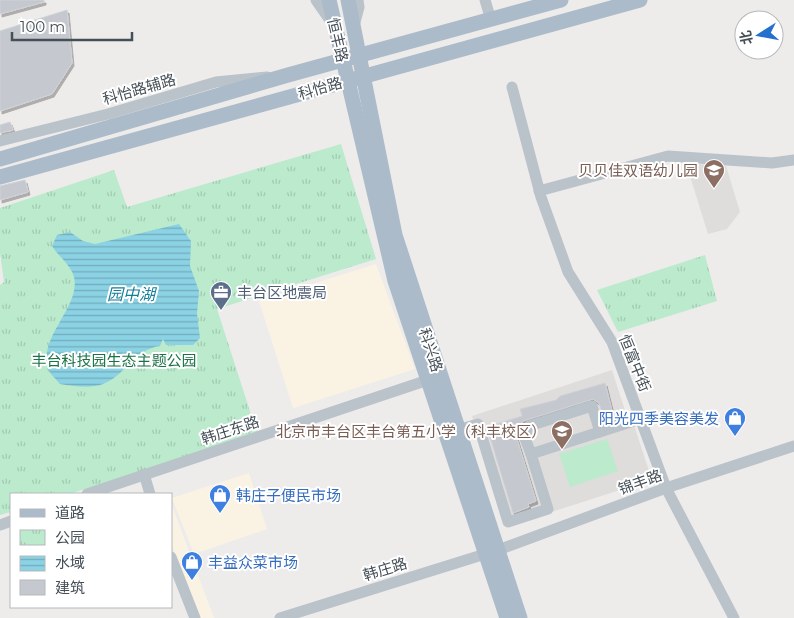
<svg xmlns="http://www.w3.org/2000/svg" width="794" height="618" viewBox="0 0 794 618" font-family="Montserrat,'Noto Sans SC',sans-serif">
  <defs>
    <pattern id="park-tufts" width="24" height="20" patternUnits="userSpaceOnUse" patternTransform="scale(1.25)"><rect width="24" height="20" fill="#bbeacd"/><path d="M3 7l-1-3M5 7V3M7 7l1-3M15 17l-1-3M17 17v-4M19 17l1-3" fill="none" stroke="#a2cab2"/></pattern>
    <pattern id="water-rules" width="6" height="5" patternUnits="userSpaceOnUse" patternTransform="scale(1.25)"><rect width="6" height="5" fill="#8bd2e4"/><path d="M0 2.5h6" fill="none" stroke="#73adbc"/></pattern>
    <filter id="shadow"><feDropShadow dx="2" dy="3" stdDeviation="0" flood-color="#0004"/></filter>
  </defs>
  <rect width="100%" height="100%" fill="#eeebeb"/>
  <g fill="#faf3e4">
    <path d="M376,264L415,369L293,408L259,301Z"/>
    <path d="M249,473L267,529L194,554L172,498Z"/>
    <path d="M171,503L214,618H196L171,543Z"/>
  </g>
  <g fill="#dfdcdc">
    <path d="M686,163L726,166L740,212L727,229L708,234Z"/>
    <path d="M612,370L629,423L633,422L650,474L648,481L508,526L503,523L472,416Z"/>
  </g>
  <path fill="#bbeacd" d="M607,439L618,471L570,487L559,454Z"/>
  <g fill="url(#park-tufts)">
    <path d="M341,144L376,259L217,309L258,436L69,494H11V512L0,515V285L4,282L0,253V208L114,170L127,207Z"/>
    <path d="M705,255L717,301L618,332L597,290Z"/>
  </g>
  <path fill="url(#water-rules)" d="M179,224L191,241L190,266L199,291L197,314L200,338L193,345H166L163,339L160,346C135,349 126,375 103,384C91,389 73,386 60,384C57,380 50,374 48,369C38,336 81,307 74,277C71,265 58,256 52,246L57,235L70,232L83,241L95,244Z"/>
  <g fill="#c5c8ce" stroke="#cfd2d7" filter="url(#shadow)">
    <path d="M0,0H44V2L0,14Z"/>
    <path d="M67,10L72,63L52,94L0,111V31Z"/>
    <path d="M10,122L13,130L0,133V125Z"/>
    <path d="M25,180L28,192L0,200V186Z"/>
    <path d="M605,383L614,419L605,422L599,403L593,399L523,421L516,436L536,501L528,504L529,507L513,513L487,427L522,416L520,409L556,400L560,396Z"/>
  </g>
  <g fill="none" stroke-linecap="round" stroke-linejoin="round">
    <g stroke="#bac3ca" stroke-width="11">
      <path d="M316,0L332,23"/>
      <path d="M485,0L491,20"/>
      <path d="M354,26L359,7L358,0"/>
      <path d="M512,87L541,197L568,272L612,342L666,488L734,618"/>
      <path d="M0,141L108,114L216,82L267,77"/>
      <path d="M539,191L668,156L772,163L794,160"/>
      <path d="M457,430L478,424L508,522L548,509L531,454L640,419"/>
      <path d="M531,454L525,438L529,426L592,406L600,432"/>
      <path d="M144,474L150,494"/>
      <path d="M87,494L434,378"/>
      <path d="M0,525L11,521"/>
      <path d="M171,557L195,618"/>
      <path d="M280,618L498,550L666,488L794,446"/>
    </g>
    <g stroke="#acbbc9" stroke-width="15">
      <path d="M329,0L395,281L507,618"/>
      <path d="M348,0L395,235L520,618"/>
      <path d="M0,159L288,75L561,0"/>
      <path d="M0,177L640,0"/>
    </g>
  </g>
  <defs>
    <g id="school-pin" transform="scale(1.125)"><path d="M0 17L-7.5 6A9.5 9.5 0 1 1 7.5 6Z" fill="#8d6e63" stroke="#fff"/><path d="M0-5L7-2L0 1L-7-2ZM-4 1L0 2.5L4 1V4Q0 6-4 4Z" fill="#fff"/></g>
    <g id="office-pin" transform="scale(1.125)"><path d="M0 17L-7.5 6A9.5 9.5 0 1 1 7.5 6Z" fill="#5c6f8a" stroke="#fff"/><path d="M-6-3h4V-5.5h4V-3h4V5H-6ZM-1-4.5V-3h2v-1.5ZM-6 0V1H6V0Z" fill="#fff"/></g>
    <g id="shop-pin" transform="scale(1.125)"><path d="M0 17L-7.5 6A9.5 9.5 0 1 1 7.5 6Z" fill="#3f7fe0" stroke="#fff"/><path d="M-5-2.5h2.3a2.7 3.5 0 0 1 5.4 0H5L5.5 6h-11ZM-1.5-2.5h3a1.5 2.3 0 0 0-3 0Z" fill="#fff"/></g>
  </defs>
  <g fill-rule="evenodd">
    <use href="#school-pin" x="714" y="170"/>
    <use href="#office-pin" x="221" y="292"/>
    <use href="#shop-pin" x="735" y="418"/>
    <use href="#school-pin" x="562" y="431"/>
    <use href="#shop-pin" x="220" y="495"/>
    <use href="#shop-pin" x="192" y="562"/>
  </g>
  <g text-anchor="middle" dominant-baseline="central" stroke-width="4" stroke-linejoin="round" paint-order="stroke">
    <g font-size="15" fill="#454f57" stroke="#fff">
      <text transform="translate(338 40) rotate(77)">恒丰路</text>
      <text transform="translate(320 88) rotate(-16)">科怡路</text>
      <text transform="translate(139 89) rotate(-16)">科怡路辅路</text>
      <text transform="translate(431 350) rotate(72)">科兴路</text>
      <text transform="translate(635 363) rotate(68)">恒富中街</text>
      <text transform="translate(230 430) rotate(-18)">韩庄东路</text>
      <text transform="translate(640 482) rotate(-20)">锦丰路</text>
      <text transform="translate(385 569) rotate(-17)">韩庄路</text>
    </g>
    <g font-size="15" fill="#785e54" stroke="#fff" text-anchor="end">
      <text x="698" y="170">贝贝佳双语幼儿园</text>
      <text x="546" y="431">北京市丰台区丰台第五小学（科丰校区）</text>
    </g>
    <g font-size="15" fill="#4e5e75" stroke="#fff" text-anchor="start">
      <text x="237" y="292">丰台区地震局</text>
    </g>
    <g font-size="15" fill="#1c7247" stroke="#fff">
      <text x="114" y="360">丰台科技园生态主题公园</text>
    </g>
    <g font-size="15" fill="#366cbe" stroke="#fff" text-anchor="start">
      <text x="719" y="418" text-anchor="end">阳光四季美容美发</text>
      <text x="236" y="495">韩庄子便民市场</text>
      <text x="208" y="562">丰益众菜市场</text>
    </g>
    <g font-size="16" font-style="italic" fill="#157e9a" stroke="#fff">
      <text x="131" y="294">园中湖</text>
    </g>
  </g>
  <rect x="10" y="493" width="162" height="115" fill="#ffffff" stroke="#b5b9bc"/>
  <rect x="20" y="509" width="25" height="8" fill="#acbbc9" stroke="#b5b9bc"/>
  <text x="55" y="518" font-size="15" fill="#454f57">道路</text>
  <rect x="20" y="530" width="25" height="15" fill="url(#park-tufts)" stroke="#b5b9bc"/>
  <text x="55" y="543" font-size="15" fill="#454f57">公园</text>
  <rect x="20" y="556" width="25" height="15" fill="url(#water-rules)" stroke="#b5b9bc"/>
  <text x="55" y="568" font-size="15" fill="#454f57">水域</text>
  <rect x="20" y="580" width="25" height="15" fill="#c5c8ce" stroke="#b5b9bc"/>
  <text x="55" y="593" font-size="15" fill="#454f57">建筑</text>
  <g transform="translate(759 35) rotate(259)"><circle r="24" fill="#ffffff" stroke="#b5b9bc"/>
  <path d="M0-4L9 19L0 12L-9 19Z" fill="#256fcf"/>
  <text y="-8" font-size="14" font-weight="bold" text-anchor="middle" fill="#454f57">北</text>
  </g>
  <path d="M12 32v8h120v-8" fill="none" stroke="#454f57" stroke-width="2.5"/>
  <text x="20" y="32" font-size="15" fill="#454f57" stroke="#ffffff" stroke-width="4" paint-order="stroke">100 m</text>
</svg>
